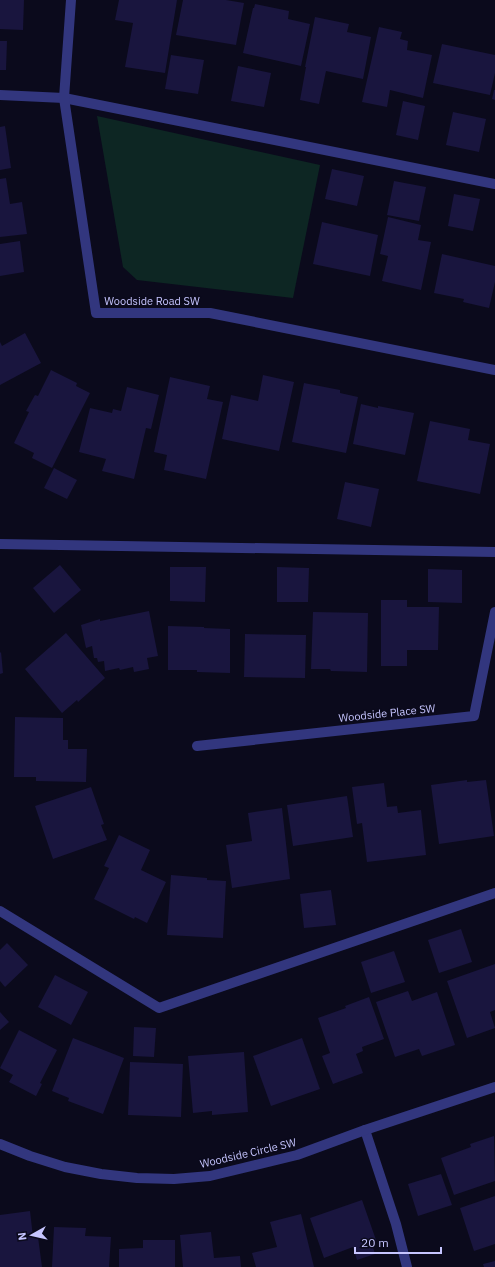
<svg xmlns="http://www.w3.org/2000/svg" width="495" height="1267" viewBox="0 0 495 1267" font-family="'IBM Plex Sans',sans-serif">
  <rect width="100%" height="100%" fill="#0b0a1c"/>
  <path fill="#0d2623" d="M97,116L320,165L293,298L137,280L123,267Z"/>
  <g fill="#19153e">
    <path d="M0,0H24L23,30L0,29Z"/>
    <path d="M119,0H177L165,73L125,67L133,23L115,20Z"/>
    <path d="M183,0H226L244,3L236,45L176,35Z"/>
    <path d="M255,4L289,11L288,19L310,24L301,66L243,53L253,8H254Z"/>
    <path d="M315,17L349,24L347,32L371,37L363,79L326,71L319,104L300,100L306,67H305Z"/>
    <path d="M379,27L402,32L400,39L408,41L407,50L432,55L423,98L390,90L387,107L362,102Z"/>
    <path d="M0,41H7L6,70H0Z"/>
    <path d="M442,44L495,55V73L490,95L433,83Z"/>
    <path d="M171,55L204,60L198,94L165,89Z"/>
    <path d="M238,66L271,73L264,107L231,101Z"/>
    <path d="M494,90H495V100L492,99Z"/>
    <path d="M403,101L425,106L418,140L396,135Z"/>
    <path d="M453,112L486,119L479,152L446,145Z"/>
    <path d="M5,126L11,168L0,170V127Z"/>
    <path d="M332,169L364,176L357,206L325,199Z"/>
    <path d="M6,178L10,204L22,202L27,234L0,237V179Z"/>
    <path d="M394,181L426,187L419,221L387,215Z"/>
    <path d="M454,194L480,199L473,231L448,226Z"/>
    <path d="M388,217L421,225L418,240L431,242L421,290L382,281L388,256L380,254Z"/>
    <path d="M322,222L378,235L370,276L313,264Z"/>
    <path d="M20,241L24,272L0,276V244Z"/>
    <path d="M442,254L495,266V282L489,308L463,302L464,299L434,293Z"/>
    <path d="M25,333L41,363L0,385V342L2,346Z"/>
    <path d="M51,370L77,383L76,386L90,393L52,468L32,458L34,453L14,443L29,412L26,411L35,395L38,396Z"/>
    <path d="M263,375L294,382L279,451L222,439L231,395L258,401Z"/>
    <path d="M170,377L210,386L207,399L223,402L206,479L164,470L167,455L154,452Z"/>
    <path d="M304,383L340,390V393L358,397L346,453L292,442Z"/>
    <path d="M127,387L159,395L151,429L146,428L134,479L102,471L106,459L79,452L90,408L112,413L113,409L121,411Z"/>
    <path d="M361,404L378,408V406L414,413L405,455L353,444Z"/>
    <path d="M430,421L470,429L468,440L490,444L480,494L417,481Z"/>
    <path d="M54,468L77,480L67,499L44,488Z"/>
    <path d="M345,482L379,489L371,527L337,519Z"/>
    <path d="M60,565L81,590L54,613L33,588Z"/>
    <path d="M170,567H206L205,602L170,601Z"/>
    <path d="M277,567L309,568L308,602H277Z"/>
    <path d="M428,569L462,570V603L428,602Z"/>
    <path d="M381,600H407V607H439L438,650H407V666H381Z"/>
    <path d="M149,611L158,656L147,658L149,669L134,672L133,667L120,670L119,668L105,671L104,661L98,662L97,658H94L92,646L86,648L81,625L100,619V621Z"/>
    <path d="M313,612L368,613L367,672L331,671L330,669H311Z"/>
    <path d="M168,626L204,627V628L230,629V673L197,672V670H168Z"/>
    <path d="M66,633L105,678L78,702L77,700L62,713L25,669Z"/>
    <path d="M245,634L306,635L305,678L244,677Z"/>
    <path d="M1,652L3,673L0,674V653Z"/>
    <path d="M15,717L63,718V740H68V749H87L86,782L36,781V777H14Z"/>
    <path d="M467,780V782L486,780L494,836L439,844L431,785Z"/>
    <path d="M384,783L387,807L397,806L398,813L421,810L426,855L367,862L362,823L357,824L352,787Z"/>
    <path d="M91,787L104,824L101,825L107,840L53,859L35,806Z"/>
    <path d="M347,796L353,837L293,846L287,805Z"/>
    <path d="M282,808L290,879L232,888L226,845L252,841L248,813Z"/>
    <path d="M119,835L150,850L141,870L166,882L147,923L135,917L134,919L94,899L109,868L104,866Z"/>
    <path d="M171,875L207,878V880L226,881L223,938L167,935Z"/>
    <path d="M331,890L336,925L304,928L300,894Z"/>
    <path d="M461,929L472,962L439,973L428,940Z"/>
    <path d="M7,943L28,965L5,987L0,981V950Z"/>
    <path d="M394,951L405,982L371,993L361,962Z"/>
    <path d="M495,964V1010L490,1012L495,1028L467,1038L447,981Z"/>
    <path d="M55,975L88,992L71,1025L38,1007Z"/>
    <path d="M408,991L412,1001L437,992L455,1045L422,1056L419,1049L395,1057L376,1002Z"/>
    <path d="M369,997L384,1039L362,1047L363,1051L356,1054L363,1073L333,1084L322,1056L330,1053L318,1018L346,1008L345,1006Z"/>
    <path d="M0,1012L9,1022L0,1030Z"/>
    <path d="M134,1027L156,1028L154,1057L133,1056Z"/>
    <path d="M19,1030L57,1050L40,1083L42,1084L36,1096L9,1082L13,1075L0,1068Z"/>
    <path d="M73,1038L124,1058L103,1114L68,1101L69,1098L52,1091Z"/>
    <path d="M302,1038L320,1089L271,1106L253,1056Z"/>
    <path d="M244,1052L248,1112L212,1115V1111L193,1113L188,1056Z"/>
    <path d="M130,1062L183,1064L181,1117L128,1115Z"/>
    <path d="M494,1136L495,1181L454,1195L441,1158L471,1147L470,1144Z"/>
    <path d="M441,1174L452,1205L418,1216L408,1184Z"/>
    <path d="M495,1196V1244L474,1251L460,1208Z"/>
    <path d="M362,1200L376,1240L371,1241L375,1254L357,1260L353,1247L324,1258L310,1218Z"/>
    <path d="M30,1211L33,1237H38L42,1267H0V1215Z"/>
    <path d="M301,1214L314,1267H256L252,1253L277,1247L270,1222Z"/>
    <path d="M54,1227L86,1228L85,1236L111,1237L109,1267H52Z"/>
    <path d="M211,1232L214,1258L240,1256L241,1267H183L180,1235Z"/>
    <path d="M143,1240H175V1267H119V1249L143,1248Z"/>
    <path d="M495,1261V1267H484L483,1264Z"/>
  </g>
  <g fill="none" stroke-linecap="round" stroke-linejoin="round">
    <g stroke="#32367e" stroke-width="10">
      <path d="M0,95L64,98L495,184"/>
      <path d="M0,544L495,552"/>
      <path d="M0,911L159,1008L495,893"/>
      <path d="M365,1130L396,1224L407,1267"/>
    </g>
    <g stroke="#32367e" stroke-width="10">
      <path d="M71,0L64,98L96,313H210L495,370"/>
      <path d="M197,746L474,716L495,612"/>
      <path d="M0,1144L30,1156L65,1167L101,1174L137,1178L174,1179L210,1176L297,1155L365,1130L495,1087"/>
    </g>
  </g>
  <g text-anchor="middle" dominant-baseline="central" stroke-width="3" stroke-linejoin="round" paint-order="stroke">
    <g font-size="11" fill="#c6c5ff" stroke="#0b0a1c">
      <text x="152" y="301">Woodside Road SW</text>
      <text transform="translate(387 713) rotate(-6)">Woodside Place SW</text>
      <text transform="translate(248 1153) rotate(-13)">Woodside Circle SW</text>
    </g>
  </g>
  <g transform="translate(32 1235) rotate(262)" stroke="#0b0a1c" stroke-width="3" paint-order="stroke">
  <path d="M0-3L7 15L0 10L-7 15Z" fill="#c6c5ff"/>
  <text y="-6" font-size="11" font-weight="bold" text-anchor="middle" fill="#c6c5ff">N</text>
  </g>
  <path d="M355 1247v6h86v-6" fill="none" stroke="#c6c5ff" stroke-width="2"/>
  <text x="361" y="1247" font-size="12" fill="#c6c5ff" stroke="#0b0a1c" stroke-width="3" paint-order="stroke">20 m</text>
</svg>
